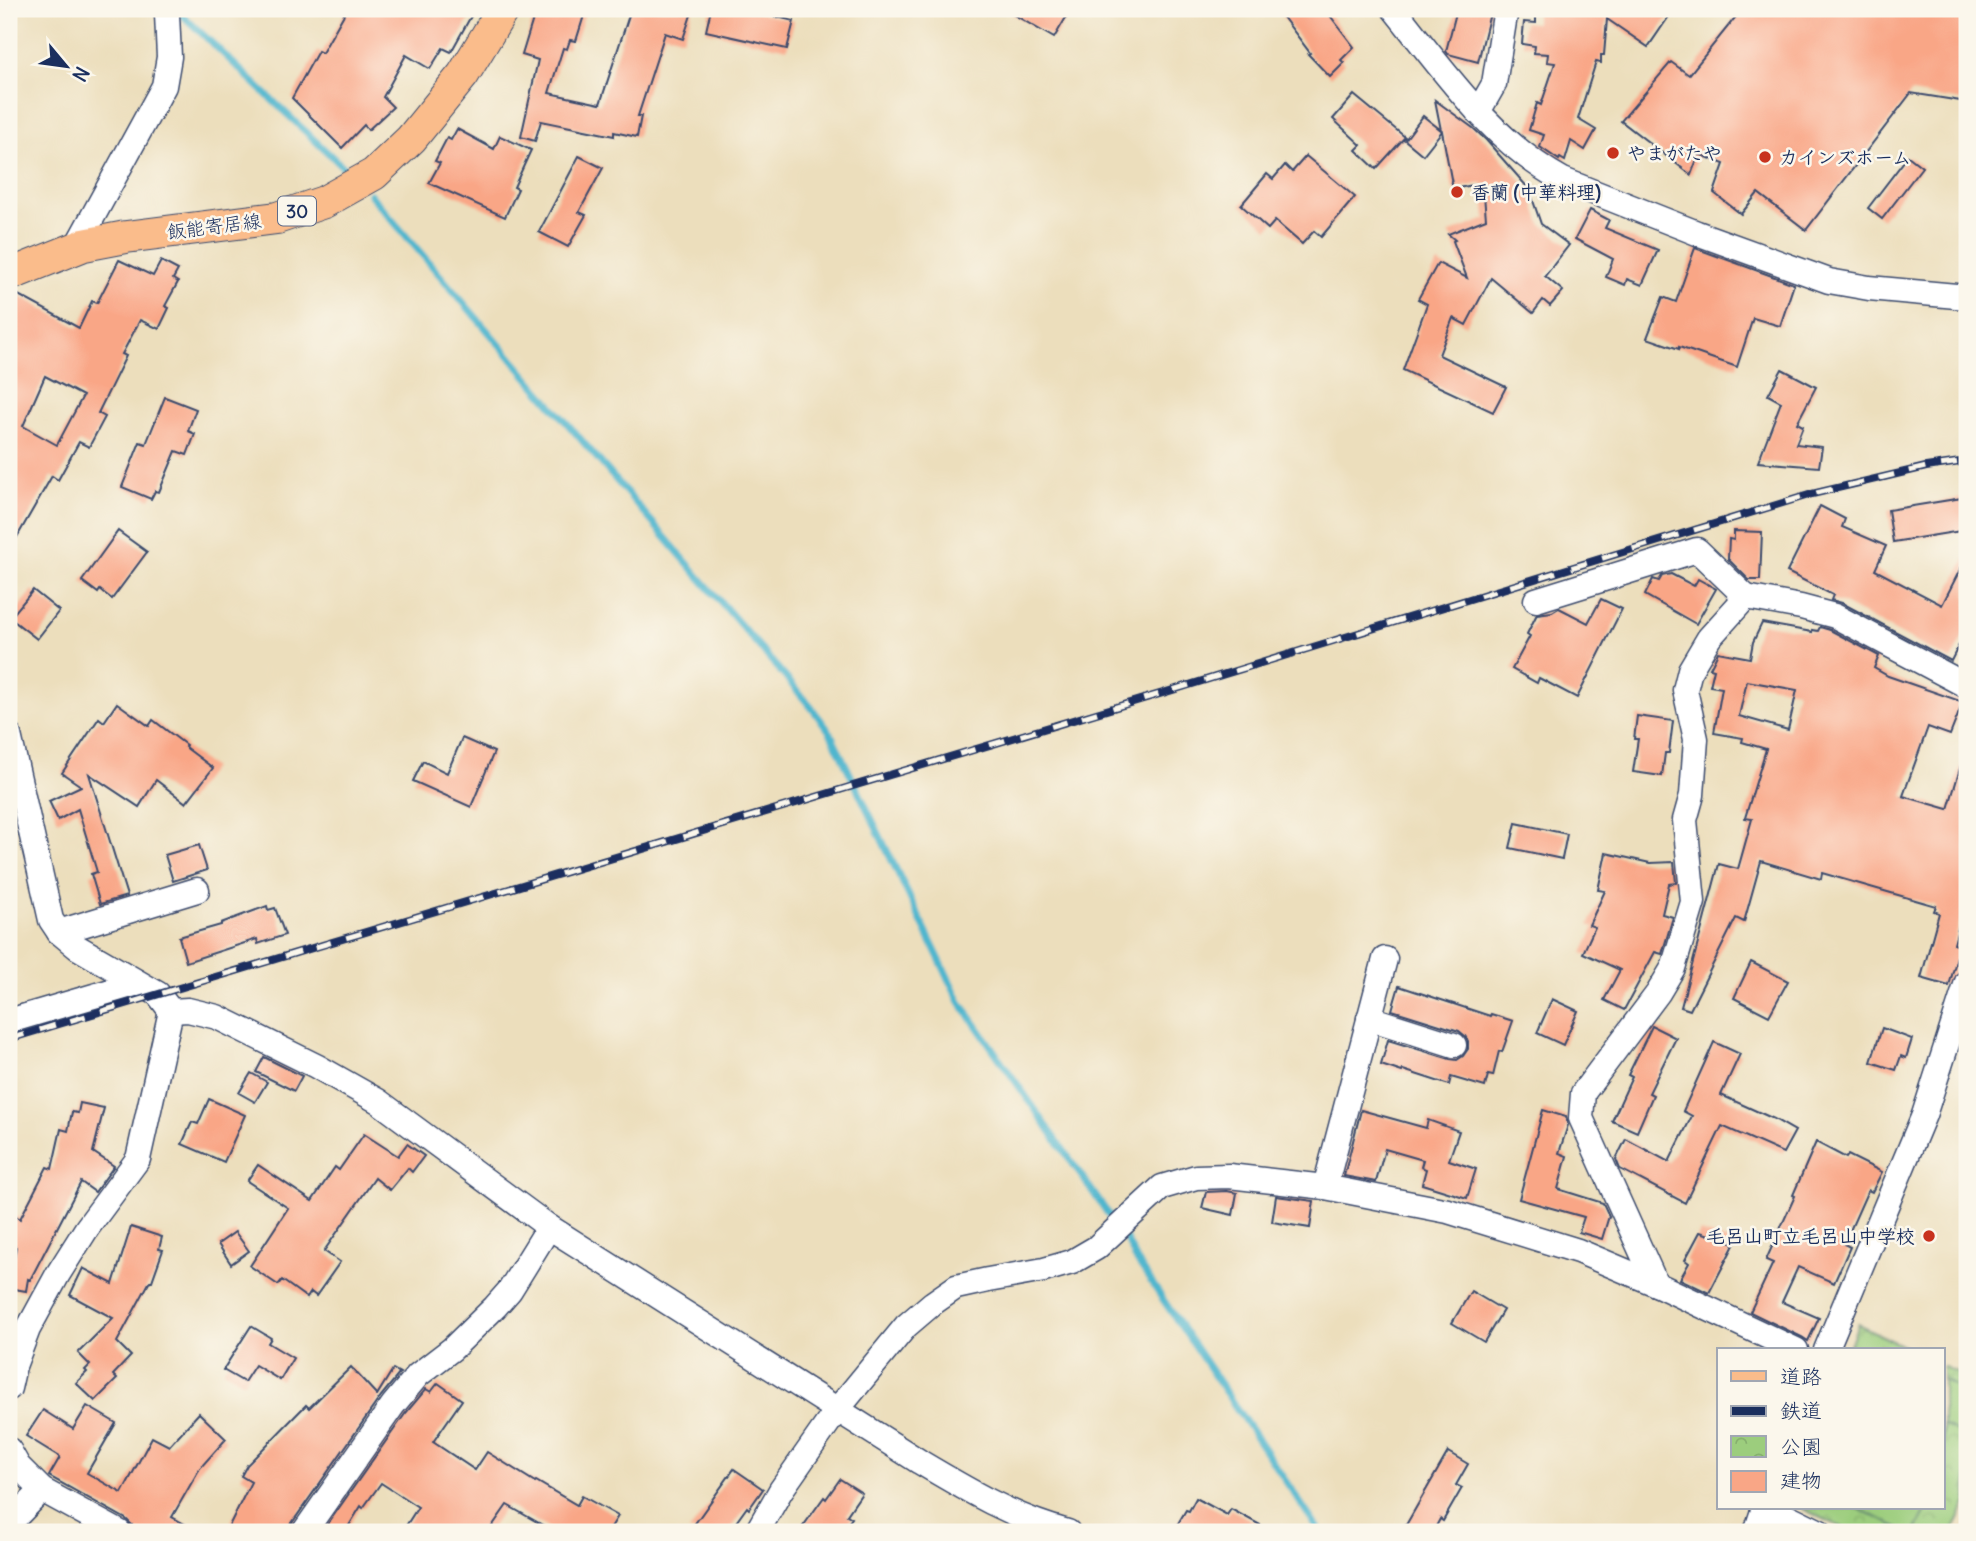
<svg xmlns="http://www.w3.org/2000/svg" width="1976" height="1541" viewBox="0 0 1976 1541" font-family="Delius,'Klee One',sans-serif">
  <defs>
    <pattern id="park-crowns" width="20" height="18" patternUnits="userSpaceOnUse" patternTransform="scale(1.75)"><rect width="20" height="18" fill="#9ccd7d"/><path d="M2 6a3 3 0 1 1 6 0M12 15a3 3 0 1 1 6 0" fill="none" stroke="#86b06e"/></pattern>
  </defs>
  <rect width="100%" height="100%" fill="#fbf7ec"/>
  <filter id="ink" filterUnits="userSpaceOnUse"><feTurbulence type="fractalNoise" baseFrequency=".0143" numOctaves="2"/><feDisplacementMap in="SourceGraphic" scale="14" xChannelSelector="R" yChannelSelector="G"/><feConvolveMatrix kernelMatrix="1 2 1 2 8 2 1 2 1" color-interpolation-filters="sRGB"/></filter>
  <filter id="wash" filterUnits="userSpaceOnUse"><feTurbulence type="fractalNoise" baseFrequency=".00686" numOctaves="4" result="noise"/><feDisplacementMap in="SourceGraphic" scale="28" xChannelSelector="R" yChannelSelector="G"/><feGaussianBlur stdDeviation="1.57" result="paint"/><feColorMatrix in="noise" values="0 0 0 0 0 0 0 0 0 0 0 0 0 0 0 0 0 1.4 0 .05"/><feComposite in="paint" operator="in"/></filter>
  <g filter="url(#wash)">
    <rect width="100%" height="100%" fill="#ecdebc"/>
    <g fill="url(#park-crowns)" stroke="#5c7e6e" stroke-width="2">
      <path d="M1858,1324L1911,1350H1848Z"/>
      <path d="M1943,1366L1967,1378V1503L1952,1532H1851L1801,1508H1943Z"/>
    </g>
    <g fill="#9ccd7d" stroke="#5c7e6e" stroke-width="2">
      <path d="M1943,1380L1967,1392V1426L1963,1435L1943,1425Z"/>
      <path d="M1857,1508H1927L1915,1532H1907Z"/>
    </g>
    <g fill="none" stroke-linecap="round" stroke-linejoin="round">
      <g stroke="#50b6ce" stroke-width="7">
        <path d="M176,9L343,167"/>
        <path d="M370,194L811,707L830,732L960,1002L1127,1241L1137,1261L1320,1532"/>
      </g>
    </g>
    <g id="blocks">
      <g fill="#f9a686" fill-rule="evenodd">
        <path d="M347,9H475L451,52L443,48L430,69L406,55L383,97L393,107L368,130L364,125L342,148L292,98L318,51L322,53Z"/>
        <path d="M536,9H586L576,41L570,40L567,49L563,48L549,93L600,104L631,9H693L683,39L665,33L638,116H641L637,137L614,132V136L541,121L535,141L521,137L538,60L522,55Z"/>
        <path d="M711,9H743L794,21L787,49L706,31Z"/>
        <path d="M1004,9H1071L1054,38Z"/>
        <path d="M1277,9H1325L1354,47L1341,60L1344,63L1330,77L1308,54L1310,53Z"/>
        <path d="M1457,9H1491L1478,62L1448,54L1446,51Z"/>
        <path d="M1536,9H1674L1648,47L1607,19L1604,55H1601V63L1596,62L1578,119L1596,130L1585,150L1571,141L1565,161L1560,158L1559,160L1540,147L1544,135L1529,130L1537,103L1541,105L1555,63L1547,62L1548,54L1534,53L1535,46L1522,44L1524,22L1536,23Z"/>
        <path d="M1742,9H1967V102L1911,93L1806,230L1758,193L1741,214L1714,193L1724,164L1699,154L1691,175L1621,121L1671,62L1689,75Z"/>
        <path d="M1354,95L1405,137L1376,169L1356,150L1361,145L1333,119Z"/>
        <path d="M1435,100L1473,128L1486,140L1529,189L1541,224L1569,245L1545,276L1563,291L1550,306L1543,300L1533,313L1491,278L1466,325L1453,318L1439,355L1506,387L1493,412L1403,370L1427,304L1418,299L1438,263L1467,278L1453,241L1455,240L1448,234L1486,219L1483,183L1453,189L1442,131L1423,155L1405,140L1423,116L1441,130Z"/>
        <path d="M457,129L494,149L500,136L531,150L514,187L518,189L505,217L429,183L440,163L435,161L447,138L451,140Z"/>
        <path d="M579,156L603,168L579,212L586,215L568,247L539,232Z"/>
        <path d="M1306,156L1355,197L1321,237L1314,231L1302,244L1275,221L1268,229L1241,205L1267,174L1273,179L1285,165L1292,172Z"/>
        <path d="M1908,156L1922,167L1882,219L1868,208Z"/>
        <path d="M1590,210L1609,220L1605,228L1658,250L1642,285L1627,279L1625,285L1606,277L1613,259L1575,239Z"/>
        <path d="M1695,248L1794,284L1780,326L1753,318L1737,367L1679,347V349L1647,338L1663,297L1676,302Z"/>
        <path d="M119,260L153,276L161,261L178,270L173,279L178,282L165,306L169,308L159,329L140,320L122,354L126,356L98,413L105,417L89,447L79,442L58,480L52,476L9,551V293L13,292L79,328L92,301L97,303ZM45,376L83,396L57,445L23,426Z"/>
        <path d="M1782,369L1816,387L1797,423L1803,426L1796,444L1822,447L1819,467L1758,462L1781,402L1768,395Z"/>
        <path d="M165,397L196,409L188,431L195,434L187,455L176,451L159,492L155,491L151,499L122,487L140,442L146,444Z"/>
        <path d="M1962,498L1967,530L1893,542L1888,510Z"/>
        <path d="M1820,506L1845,519L1842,527L1886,546L1875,570L1942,605L1967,556V629L1951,661L1842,603L1831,600L1833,595L1787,572Z"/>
        <path d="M118,531L147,552L112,599L100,590L98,593L82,581Z"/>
        <path d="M1734,531L1762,532L1760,580H1749L1728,559L1729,539L1734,540Z"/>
        <path d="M1671,574L1694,586L1698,579L1716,589L1696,624L1645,595L1653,579L1659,581L1662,576Z"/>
        <path d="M33,590L59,611L37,639L10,618Z"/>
        <path d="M1601,599L1622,609L1577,698L1539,678L1537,683L1512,669L1530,636L1527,634L1537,614L1552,612L1559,608L1588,623Z"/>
        <path d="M1762,623L1812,632V630L1818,631L1820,627L1830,630L1879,656L1874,668L1888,676L1963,702L1950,735L1928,727L1903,796L1948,809L1962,762L1967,763V895L1954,944L1960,946L1949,986L1921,978L1939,913L1934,911L1936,906L1822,873L1821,879L1761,861L1744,922L1736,918L1690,1010L1681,1007L1719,864L1738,869L1752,819L1745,818L1766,749L1742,742L1743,738L1714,733L1722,688L1710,686L1714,669L1710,668L1718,652L1750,658L1753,642ZM1747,681L1797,690L1788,730L1739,716Z"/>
        <path d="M117,703L149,726L153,720L186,745L185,747L213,768L186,803L156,780L139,807L89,774L127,896L100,904L91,874L97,872L78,809L58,820L49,801L81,786L62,773L99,718L104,722Z"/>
        <path d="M1637,716L1673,721L1669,753H1665L1662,776L1633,772L1638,739H1634Z"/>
        <path d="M462,738L494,752L471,807L413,781L423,761L447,773Z"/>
        <path d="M1516,823L1567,834L1562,859L1510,848Z"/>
        <path d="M199,845L207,870L173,881L165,855Z"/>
        <path d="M1606,853L1650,863L1674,862L1676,883L1669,884L1662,914L1673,917L1662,954L1655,952L1624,1010L1604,1000L1620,970L1583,953L1595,927L1589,925L1605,891L1598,890Z"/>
        <path d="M267,906L268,910L275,908L285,935L258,944L257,939L186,962L179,937L221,925V923Z"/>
        <path d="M1751,962L1788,981L1769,1016L1734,998Z"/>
        <path d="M1399,986L1490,1016L1491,1014L1513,1021L1502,1052L1499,1051L1493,1076L1488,1075L1485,1087L1451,1077L1449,1085L1403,1070L1402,1072L1381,1065L1388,1040L1450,1059L1457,1060L1463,1056L1468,1049V1041L1465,1036L1459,1031L1392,1010Z"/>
        <path d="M1552,999L1578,1011L1563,1045L1537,1033Z"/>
        <path d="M1652,1026L1676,1038L1649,1093L1653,1095L1637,1132L1612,1121L1632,1077L1628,1075Z"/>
        <path d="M1882,1028L1912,1039L1906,1058L1901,1056L1896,1070L1871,1062Z"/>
        <path d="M1714,1042L1740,1054L1721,1095L1774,1119L1795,1131L1783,1153L1722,1126L1685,1203L1620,1169L1616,1159L1626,1139L1669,1162L1692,1116L1683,1111Z"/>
        <path d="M264,1057L302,1076L294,1091L256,1072Z"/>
        <path d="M251,1073L267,1082L255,1102L239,1093Z"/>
        <path d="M209,1099L245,1115L224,1162L182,1144L192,1122L198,1124Z"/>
        <path d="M80,1103L104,1108L93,1152L114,1166L95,1192L81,1182L30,1280L28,1279L26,1291L9,1288L16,1247L9,1243V1230L16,1216L20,1219L47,1167L52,1169L61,1129L68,1131L72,1112L78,1113Z"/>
        <path d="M1361,1110L1426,1128L1428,1120L1459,1131L1449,1160L1476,1169L1467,1198L1422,1184L1426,1169L1421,1167L1423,1160L1385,1149L1376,1182L1344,1176Z"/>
        <path d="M1543,1110L1566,1117L1568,1125L1559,1153L1567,1156L1558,1189L1603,1203L1609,1216L1602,1239L1579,1232L1584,1217L1519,1199Z"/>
        <path d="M364,1134L398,1156L407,1144L424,1156L412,1172L408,1168L390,1190L375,1178L324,1251L340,1262L316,1296L311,1292L307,1298L282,1280L278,1285L250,1266L288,1208L247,1181L258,1165L312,1201L335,1167L339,1170Z"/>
        <path d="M1816,1142L1846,1158L1848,1155L1882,1172L1872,1192L1868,1190L1844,1244L1850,1247L1834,1283L1798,1267L1782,1302L1819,1318L1808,1341L1802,1337L1750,1312L1773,1263L1766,1260L1795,1196L1793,1195Z"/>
        <path d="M1227,1191L1237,1193L1233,1215L1202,1208L1206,1192Z"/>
        <path d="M1276,1196L1314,1201L1310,1228L1272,1222Z"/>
        <path d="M131,1227L162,1237L159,1249L163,1250L152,1281H150L117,1342L131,1356L113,1375L117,1379L95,1401L76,1383L87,1372L85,1370L90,1365L78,1353L113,1318L70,1295L83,1268L113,1284Z"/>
        <path d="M235,1232L249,1251L231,1264L218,1244Z"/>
        <path d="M1700,1232L1735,1243L1709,1293L1680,1279L1689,1263L1685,1260Z"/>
        <path d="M1471,1291L1503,1310L1484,1342L1452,1323Z"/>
        <path d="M251,1326L271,1338L268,1343L293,1358L280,1380L255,1365L244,1382L223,1370Z"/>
        <path d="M351,1367L377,1395L393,1369L400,1373L381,1396L292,1523L289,1532H226L251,1482L241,1476L247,1465L306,1405L309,1408Z"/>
        <path d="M438,1383L462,1400L433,1442L475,1470L487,1452L535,1482L536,1481L577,1505L582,1496L618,1516L608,1532H555L507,1505L488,1532H402L418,1507L381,1483L363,1508L361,1506L345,1532H322L405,1414L426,1389L431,1392Z"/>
        <path d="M87,1406L116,1423L87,1473L122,1493L152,1437L169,1446L199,1413L226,1439L200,1468L172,1517L199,1532H134L132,1525L126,1519L49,1476L60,1457L26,1436L43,1410L73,1429Z"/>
        <path d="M1448,1452L1468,1464L1456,1485L1462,1488L1443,1521L1440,1519L1433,1532H1402Z"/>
        <path d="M734,1469L763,1489L749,1509L747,1507L729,1532H689Z"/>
        <path d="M840,1479L862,1493L847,1515L852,1518L841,1532H799L824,1497L826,1499Z"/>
        <path d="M1196,1498L1227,1515L1231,1509L1273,1532H1173L1186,1510L1189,1511Z"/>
      </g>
    </g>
  </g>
  <g filter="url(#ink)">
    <use href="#blocks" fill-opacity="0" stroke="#3a496c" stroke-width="2"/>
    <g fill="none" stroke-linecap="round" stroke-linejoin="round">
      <g stroke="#3a496c" stroke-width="27">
        <g id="minor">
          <path d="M1394,9C1444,71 1491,141 1563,180L1697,233L1829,281L1869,288L1967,297"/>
          <path d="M1478,112L1494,84L1506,9"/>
          <path d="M75,249L164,86L169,57L167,14L165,9"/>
          <path d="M1536,600L1697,550L1746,597"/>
          <path d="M9,735L51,920L59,932L77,947L158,994L171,1011L188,1010L217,1017L316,1066L378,1101L549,1227L920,1462C967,1490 1014,1518 1068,1532"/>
          <path d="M59,932L197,890"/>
          <path d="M1369,1018L1454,1045"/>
          <path d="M9,1021L138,983"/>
          <path d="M1325,1187L1385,959"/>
          <path d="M1656,1284L1581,1118L1583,1093L1658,993L1673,968L1693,902L1685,820L1692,795L1696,739L1685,690L1690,670L1709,638L1746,597L1801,607L1835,616L1967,686"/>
          <path d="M1826,1350L1924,1115L1967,982"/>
          <path d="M9,1388L14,1366L28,1329L58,1274L87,1228L138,1159L171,1011"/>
          <path d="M9,1450L18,1466L42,1490L119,1532"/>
          <path d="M1771,1508L1820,1532"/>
          <path d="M9,1524L42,1490"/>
          <path d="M304,1532L393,1405L418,1375L452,1349L495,1307L510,1290L549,1227"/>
          <path d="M757,1532L781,1490L837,1410L906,1326L933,1303L956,1287L988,1280L1044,1270L1072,1262L1096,1248L1162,1187L1196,1177L1229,1176L1325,1187L1448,1211L1578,1251L1656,1284L1796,1350"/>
          <path d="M1756,1532L1764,1508"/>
        </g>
      </g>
      <g stroke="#3a496c" stroke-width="34">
        <path id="major" d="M9,275L84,245L126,237L277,218L324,202L374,174L411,139L463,75L503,9"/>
      </g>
      <use href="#minor" stroke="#fff" stroke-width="24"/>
      <use href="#major" stroke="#fabc8b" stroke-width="32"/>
      <g stroke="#1b2f5e" stroke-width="8">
        <path id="rail" d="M9,1039L1163,693L1812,494L1926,467L1967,461"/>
      </g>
      <use href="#rail" stroke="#fbf7ec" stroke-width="5" stroke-dasharray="16" stroke-linecap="butt"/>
    </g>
  </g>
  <g fill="#c8321e" stroke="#fbf7ec" stroke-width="2.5">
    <circle cx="1613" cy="153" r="7"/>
    <circle cx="1765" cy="157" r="7"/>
    <circle cx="1457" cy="192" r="7"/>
    <circle cx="1929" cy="1236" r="7"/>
  </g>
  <g text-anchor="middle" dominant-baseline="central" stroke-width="5" stroke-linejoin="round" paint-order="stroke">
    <rect fill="#fbf7ec" stroke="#5e6b89" stroke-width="2" x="278" y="196.5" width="38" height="29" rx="5"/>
    <g font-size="18" font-weight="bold" fill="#1b2f5e">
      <text x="297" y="211">30</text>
    </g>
    <g font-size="19" font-weight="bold" fill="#1b2f5e" stroke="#fbf7ec" text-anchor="start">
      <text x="1627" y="153">やまがたや</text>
      <text x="1779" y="157">カインズホーム</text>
      <text x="1471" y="192">香蘭 (中華料理)</text>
      <text x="1915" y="1236" text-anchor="end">毛呂山町立毛呂山中学校</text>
    </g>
    <g font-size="19" fill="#1b2f5e" stroke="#fbf7ec">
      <text transform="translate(214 226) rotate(-7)">飯能寄居線</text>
    </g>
  </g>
  <rect width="1976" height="1541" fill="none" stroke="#fbf7ec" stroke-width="35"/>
  <rect x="1717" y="1348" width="228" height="161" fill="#fbf7ec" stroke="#a1a7b3" stroke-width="2"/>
  <rect x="1731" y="1371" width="35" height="10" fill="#fabc8b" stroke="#a1a7b3" stroke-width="2"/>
  <text x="1780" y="1384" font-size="21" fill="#1b2f5e">道路</text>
  <rect x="1731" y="1406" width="35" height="10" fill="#1b2f5e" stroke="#a1a7b3" stroke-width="2"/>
  <text x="1780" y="1418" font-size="21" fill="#1b2f5e">鉄道</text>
  <rect x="1731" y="1436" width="35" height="21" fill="url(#park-crowns)" stroke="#a1a7b3" stroke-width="2"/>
  <text x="1780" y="1454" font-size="21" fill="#1b2f5e">公園</text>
  <rect x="1731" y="1471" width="35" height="21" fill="#f9a686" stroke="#a1a7b3" stroke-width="2"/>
  <text x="1780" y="1488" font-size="21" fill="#1b2f5e">建物</text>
  <g transform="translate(66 66) rotate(119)" stroke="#fbf7ec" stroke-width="5" paint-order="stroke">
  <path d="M0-5L12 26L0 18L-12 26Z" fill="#1b2f5e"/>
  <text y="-10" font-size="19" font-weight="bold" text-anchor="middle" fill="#1b2f5e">N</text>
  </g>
</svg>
